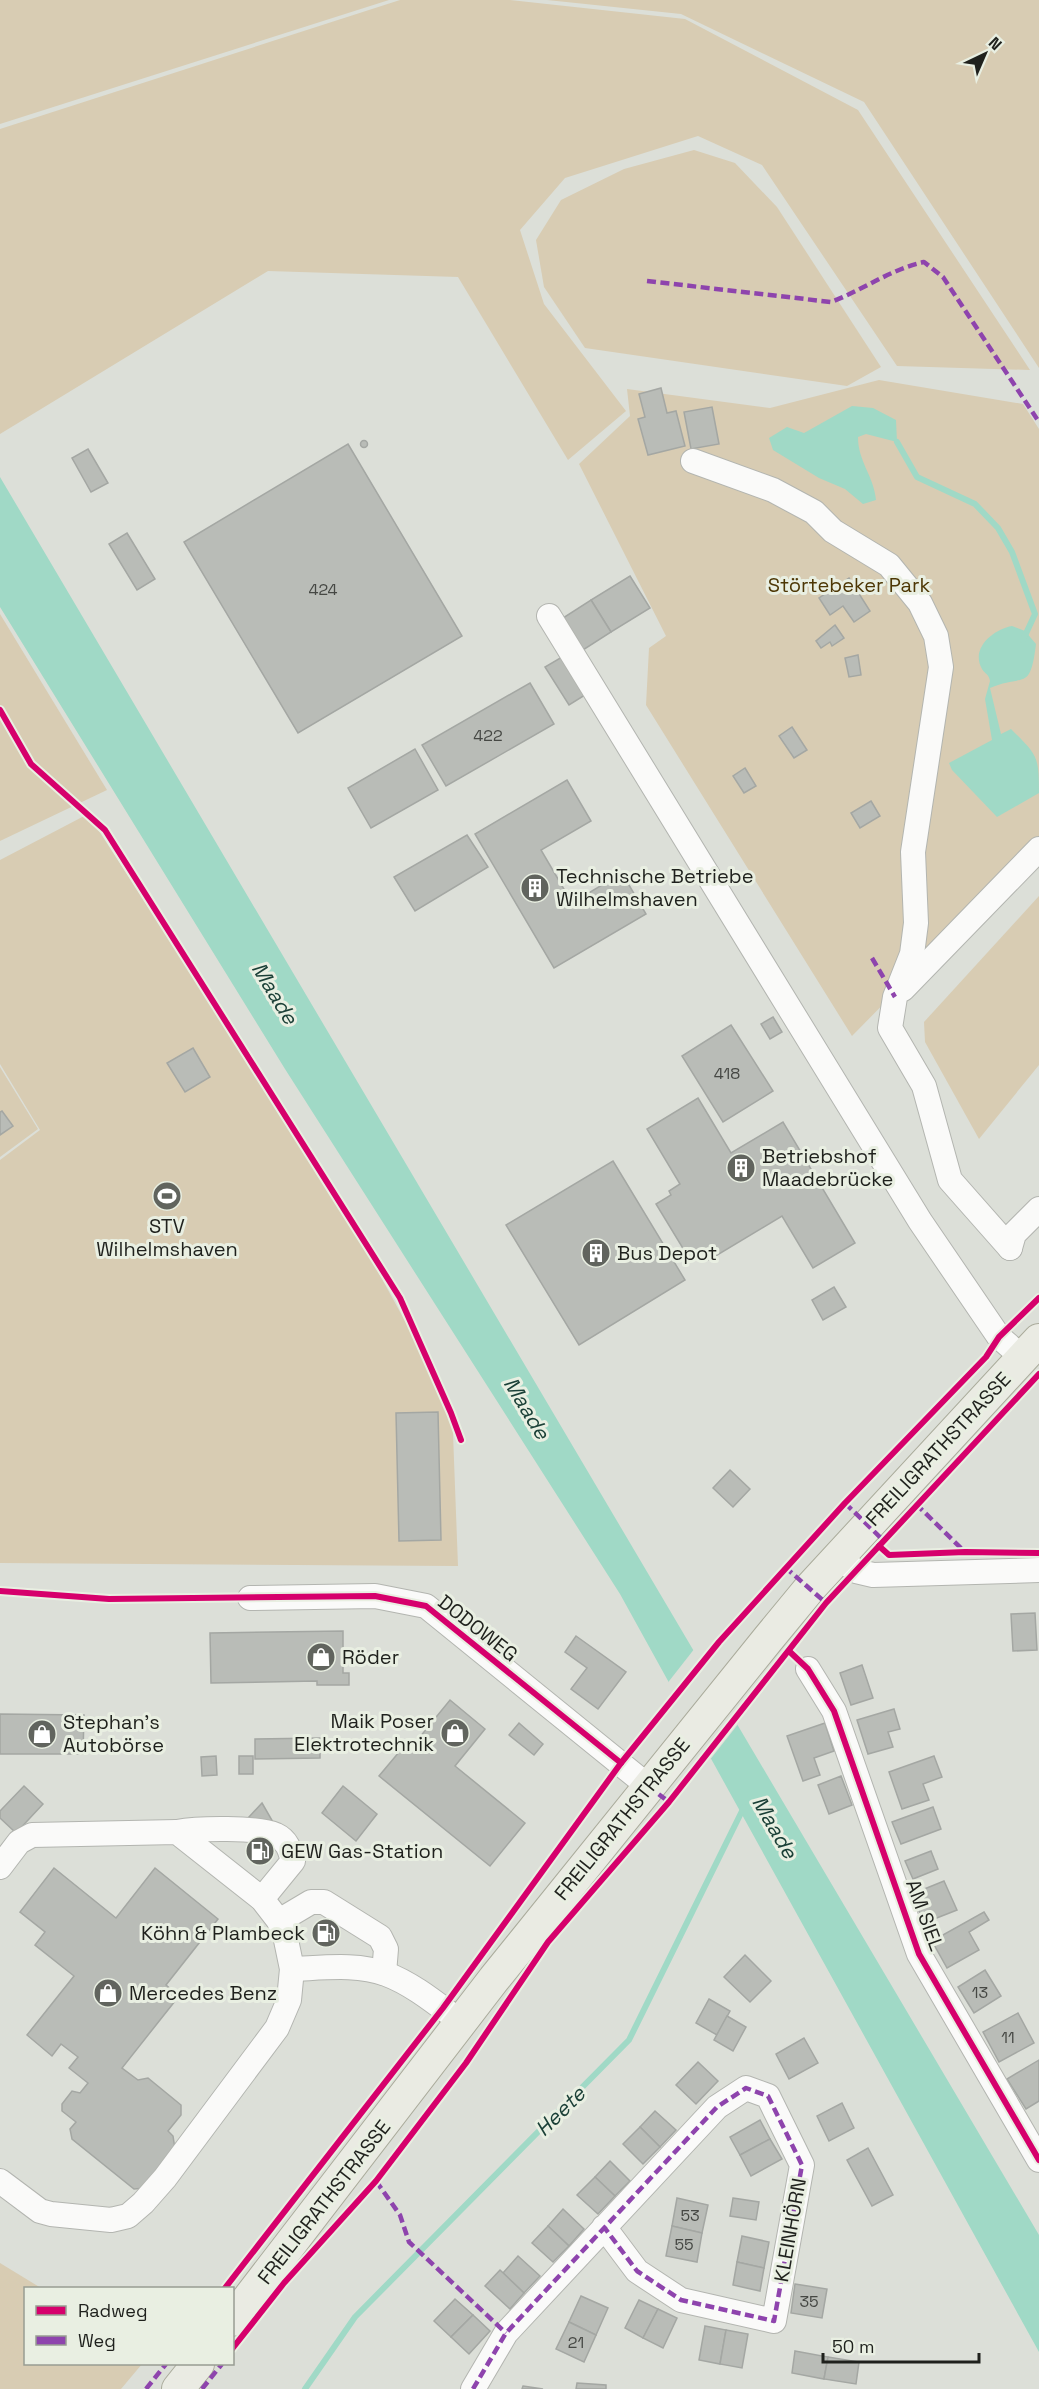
<svg xmlns="http://www.w3.org/2000/svg" width="1039" height="2389" viewBox="0 0 1039 2389" font-family="'Space Grotesk',sans-serif">
  <rect width="100%" height="100%" fill="#dcdfd8"/>
  <g fill="#d8ccb3" fill-rule="evenodd">
    <path d="M0,0H389L0,124Z"/>
    <path d="M400,0H510L685,19L858,110L1030,370L897,366L762,165L698,136L565,178L520,230L544,304L626,411L568,460L458,277L268,271L0,434V129Z"/>
    <path d="M547,0H1039V368L864,102L681,14Z"/>
    <path d="M694,150L735,163L777,207L881,367L847,386L585,348L544,287L536,240L561,200L624,169Z"/>
    <path d="M879,380L1023,404L1039,429V846L852,1036L646,705L649,648L666,636L579,464L630,416L627,389L770,408Z"/>
    <path d="M0,614L107,790L0,841Z"/>
    <path d="M88,814L347,1215L452,1407L458,1566L0,1563V1160L40,1130L0,1064V860ZM437,1412L441,1540L399,1541L396,1413Z"/>
    <path d="M1039,896V1065L979,1139L925,1042L924,1022Z"/>
    <path d="M0,1067L38,1129L0,1157Z"/>
    <path d="M0,2263L41,2288H26V2364H142L121,2389H0Z"/>
  </g>
  <g fill="#a0d9c6">
    <path d="M852,406L873,408L896,420L897,442L866,434L858,437C858,462 874,476 876,500L863,504L845,489L819,478L773,450L769,438L787,427L804,433Z"/>
    <path d="M0,477L1039,2235V2352L620,1594L285,1069L0,607Z"/>
    <path d="M1012,626L1025,631L1036,644C1030,693 1024,673 990,688L1001,734L1011,729C1037,755 1039,755 1039,793L997,817L952,770L949,763L992,740L985,699L990,681C989,674 985,674 982,669C970,648 994,629 1012,626Z"/>
  </g>
  <path fill="#dcdfd8" d="M695,1648L739,1723L709,1761L666,1685Z"/>
  <g fill="none" stroke-linecap="round" stroke-linejoin="round">
    <g stroke="#a0d9c6" stroke-width="6">
      <path d="M897,442L917,477L975,504L998,528L1012,552L1035,614L1023,640"/>
      <path d="M305,2389L355,2317L629,2040L744,1807"/>
    </g>
  </g>
  <g fill="#b9bcb7" stroke="#a4a7a3" stroke-width="1.5">
    <path d="M661,388L667,413L676,411L685,446L648,455L638,419L645,417L639,394Z"/>
    <path d="M712,407L719,444L691,449L684,412Z"/>
    <circle cx="364" cy="444" r="3.5"/>
    <path d="M348,444L462,636L298,733L184,542Z"/>
    <path d="M88,449L108,483L91,492L72,458Z"/>
    <path d="M127,533L155,579L137,590L109,544Z"/>
    <path d="M630,576L650,608L611,632L591,600Z"/>
    <path d="M849,578L870,611L854,622L843,606L830,615L819,598Z"/>
    <path d="M591,600L611,632L583,650L563,618Z"/>
    <path d="M835,625L844,638L832,646L830,642L821,648L816,641Z"/>
    <path d="M858,655L861,675L849,677L845,658Z"/>
    <path d="M562,657L585,695L569,705L545,667Z"/>
    <path d="M530,683L554,724L446,786L422,745Z"/>
    <path d="M792,727L807,750L794,758L779,736Z"/>
    <path d="M415,749L438,790L371,828L348,788Z"/>
    <path d="M745,768L756,786L744,793L733,776Z"/>
    <path d="M567,780L591,821L541,850L551,867L572,903L622,873L646,914L554,968L475,834Z"/>
    <path d="M871,801L880,816L860,828L851,813Z"/>
    <path d="M467,835L488,867L415,911L394,877Z"/>
    <path d="M773,1017L782,1032L770,1039L761,1024Z"/>
    <path d="M731,1025L773,1091L723,1122L682,1056Z"/>
    <path d="M193,1048L210,1077L185,1092L167,1063Z"/>
    <path d="M698,1098L731,1153L783,1122L855,1243L813,1268L782,1216L709,1260L704,1251L690,1260L656,1204L671,1195L669,1191L680,1184L647,1129Z"/>
    <path d="M2,1111L13,1126L0,1135V1112Z"/>
    <path d="M613,1161L685,1280L579,1345L506,1225Z"/>
    <path d="M834,1287L846,1307L823,1320L812,1300Z"/>
    <path d="M438,1412L441,1540L399,1541L396,1413Z"/>
    <path d="M730,1470L750,1489L733,1507L713,1488Z"/>
    <path d="M1035,1613L1037,1650L1013,1651L1011,1614Z"/>
    <path d="M343,1631V1673H349V1685H317V1681L211,1683L210,1633Z"/>
    <path d="M576,1636L626,1672L598,1709L571,1689L587,1668L565,1652Z"/>
    <path d="M862,1665L873,1698L851,1705L840,1673Z"/>
    <path d="M450,1700L485,1729L455,1766L525,1823L490,1866L379,1776L410,1739L415,1743Z"/>
    <path d="M894,1709L900,1729L888,1732L893,1747L868,1754L857,1720Z"/>
    <path d="M0,1714L84,1715L83,1754H0Z"/>
    <path d="M519,1723L543,1744L534,1755L509,1735Z"/>
    <path d="M825,1723L834,1751L814,1758L820,1775L803,1781L787,1736Z"/>
    <path d="M320,1738V1758L255,1759V1739Z"/>
    <path d="M216,1756L217,1775L202,1776L201,1757Z"/>
    <rect x="239" y="1756" width="14" height="18"/>
    <path d="M934,1756L942,1777L923,1784L929,1800L902,1809L889,1772Z"/>
    <path d="M841,1776L852,1805L829,1814L818,1785Z"/>
    <path d="M24,1786L43,1804L16,1833L0,1818V1811Z"/>
    <path d="M343,1786L377,1814L356,1841L322,1813Z"/>
    <path d="M262,1803L273,1822L265,1842L253,1853L248,1839V1818Z"/>
    <path d="M933,1807L941,1829L901,1844L892,1822Z"/>
    <path d="M931,1851L938,1869L913,1879L905,1861Z"/>
    <path d="M54,1868L116,1918L155,1868L218,1919L166,1985L179,1996L122,2068L138,2080L148,2078L181,2105V2115L168,2131L173,2136L175,2149L145,2188L134,2189L72,2139L70,2129L76,2122L62,2111V2104L72,2091L80,2093L88,2083L69,2068L78,2057L61,2044L52,2056L27,2035L74,1976L35,1945L45,1932L20,1912Z"/>
    <path d="M944,1881L957,1910L924,1923L912,1894Z"/>
    <path d="M984,1912L989,1920L969,1932L979,1950L947,1968L932,1941Z"/>
    <path d="M745,1955L771,1981L750,2002L724,1977Z"/>
    <path d="M985,1970L1001,1996L974,2013L958,1987Z"/>
    <path d="M709,1999L730,2011L717,2035L696,2023Z"/>
    <path d="M1018,2013L1034,2043L999,2062L983,2032Z"/>
    <path d="M727,2016L746,2027L733,2051L714,2040Z"/>
    <path d="M804,2038L818,2063L789,2079L776,2054Z"/>
    <path d="M1039,2060V2101L1026,2109L1007,2079Z"/>
    <path d="M698,2062L718,2081L696,2104L676,2085Z"/>
    <path d="M842,2103L854,2128L829,2141L817,2116Z"/>
    <path d="M655,2111L676,2130L660,2147L640,2127Z"/>
    <path d="M760,2120L770,2139L740,2155L730,2137Z"/>
    <path d="M640,2127L660,2147L643,2164L623,2144Z"/>
    <path d="M770,2139L782,2159L751,2176L740,2155Z"/>
    <path d="M868,2148L893,2195L872,2206L847,2160Z"/>
    <path d="M610,2161L630,2181L615,2196L595,2177Z"/>
    <path d="M595,2177L615,2196L598,2214L577,2195Z"/>
    <path d="M677,2198L708,2205L702,2233L672,2226Z"/>
    <path d="M733,2198L759,2202L756,2220L730,2216Z"/>
    <path d="M563,2209L584,2229L569,2246L548,2226Z"/>
    <path d="M548,2226L569,2246L553,2262L532,2243Z"/>
    <path d="M672,2226L702,2233L697,2262L666,2256Z"/>
    <path d="M742,2236L769,2242L764,2268L737,2262Z"/>
    <path d="M518,2256L540,2276L524,2293L503,2273Z"/>
    <path d="M737,2262L764,2268L760,2291L733,2285Z"/>
    <path d="M500,2270L524,2293L510,2309L485,2286Z"/>
    <path d="M795,2284L827,2289L822,2318L791,2313Z"/>
    <path d="M581,2296L608,2308L596,2335L569,2322Z"/>
    <path d="M455,2299L473,2315L451,2337L434,2321Z"/>
    <path d="M639,2300L658,2309L643,2338L625,2328Z"/>
    <path d="M658,2309L677,2318L663,2348L643,2338Z"/>
    <path d="M473,2315L490,2331L469,2354L451,2337Z"/>
    <path d="M569,2322L596,2335L584,2362L556,2349Z"/>
    <path d="M705,2326L726,2330L720,2364L699,2360Z"/>
    <path d="M726,2330L748,2334L742,2368L720,2364Z"/>
    <path d="M795,2351L828,2357L824,2379L792,2373Z"/>
    <path d="M828,2357L859,2362L856,2384L824,2379Z"/>
    <path d="M577,2383L606,2385V2389H576Z"/>
    <path d="M523,2386L543,2389H522Z"/>
  </g>
  <g fill="none" stroke-linecap="round" stroke-linejoin="round">
    <g stroke="#b3b5b0" stroke-width="26">
      <g id="minor">
        <path d="M693,461L773,490L814,512L833,531L889,565L920,603L936,636L941,667L913,852L916,923L912,954L895,997L890,1028L924,1086L950,1180L1010,1248"/>
        <path d="M549,616L920,1221L999,1337L1022,1357"/>
        <path d="M903,989L1039,849"/>
        <path d="M1010,1248L1014,1234L1039,1209"/>
        <path d="M839,1557L856,1571L873,1575L1039,1570"/>
        <path d="M250,1598L375,1596L426,1606L648,1786"/>
        <path d="M808,1669L834,1711L919,1954L1039,2160"/>
        <path d="M177,1832C198,1828 257,1827 276,1835C287,1840 290,1850 293,1861L262,1899"/>
        <path d="M0,1867L19,1842L32,1835L177,1832L262,1899L279,1921L286,1940L292,1969L289,2000L277,2028L165,2178L143,2203L128,2216L111,2220L51,2214L40,2211L0,2181"/>
        <path d="M279,1921L311,1902H324L380,1937L386,1949L384,1973"/>
        <path d="M292,1969C321,1968 358,1963 386,1974C413,1984 438,2005 461,2022"/>
        <path d="M473,2389L506,2333L717,2107L746,2088L768,2096L802,2165L774,2321L681,2300L637,2271L604,2227"/>
      </g>
    </g>
    <g stroke="#aaab9b" stroke-width="34">
      <g id="major">
        <path d="M232,2320L494,1979L768,1639L810,1588L1039,1340"/>
        <path d="M178,2389L198,2364"/>
      </g>
    </g>
    <use href="#minor" stroke="#fafaf9" stroke-width="24"/>
    <use href="#major" stroke="#eaebe3" stroke-width="32"/>
    <g stroke="#8e44ad" stroke-width="4.5" stroke-dasharray="9 4.5" stroke-linecap="butt">
      <path d="M647,281L831,302C863,290 891,269 924,262L943,277L1039,422"/>
      <path d="M872,958L895,997"/>
      <path d="M845,1503L883,1540"/>
      <path d="M916,1504L965,1552"/>
      <path d="M785,1567L826,1603"/>
      <path d="M648,1786L669,1802"/>
      <path d="M376,2181L400,2215L409,2242L506,2333"/>
      <path d="M146,2389L166,2364"/>
      <path d="M202,2389L222,2364"/>
      <path d="M473,2389L506,2333L717,2107L746,2088L768,2096L802,2165L774,2321L681,2300L637,2271L604,2227"/>
    </g>
    <g stroke="#e9efe2" stroke-width="10">
      <g id="cycleway">
        <path d="M0,710L31,764L105,830L400,1298L451,1413L461,1440"/>
        <path d="M879,1546L889,1555L965,1552L1039,1553"/>
        <path d="M0,1591L109,1599L375,1596L426,1606L621,1763"/>
        <path d="M789,1651L808,1669L834,1711L919,1954L1039,2160"/>
        <path d="M225,2288L443,2008L621,1763L719,1642L845,1503L986,1357L999,1337L1039,1298"/>
        <path d="M232,2349L284,2283L376,2181L466,2063L548,1942L669,1802L826,1603L1039,1374"/>
      </g>
    </g>
    <use href="#cycleway" stroke="#d6006c" stroke-width="6"/>
  </g>
  <defs>
    <g id="building-disc" transform="scale(1.5)"><circle r="9.5" fill="#61645e" stroke="#e9efe2"/><path d="M-4-6H4V6H1V3H-1V6H-4ZM-2.5-4.3h1.7v1.8h-1.7ZM.8-4.3h1.7v1.8H.8ZM-2.5-1h1.7V.8h-1.7ZM.8-1h1.7V.8H.8Z" fill="#fff"/></g>
    <g id="stadium-disc" transform="scale(1.5)"><circle r="9.5" fill="#61645e" stroke="#e9efe2"/><path d="M0-5a6.5 5 0 1 0 0 10a6.5 5 0 1 0 0-10ZM-3.5-1.8h7v3.6h-7Z" fill="#fff"/></g>
    <g id="shop-disc" transform="scale(1.5)"><circle r="9.5" fill="#61645e" stroke="#e9efe2"/><path d="M-5-2.5h2.3a2.7 3.5 0 0 1 5.4 0H5L5.5 6h-11ZM-1.5-2.5h3a1.5 2.3 0 0 0-3 0Z" fill="#fff"/></g>
    <g id="fuel-disc" transform="scale(1.5)"><circle r="9.5" fill="#61645e" stroke="#e9efe2"/><path d="M-5.5-6h7V0h2V4h1.3V-2.5L3-4.5l.8-.8L6-3V5H2.5V1h-1V6h-7ZM-4.2-4.7v3.2H.2V-4.7Z" fill="#fff"/></g>
  </defs>
  <g fill-rule="evenodd">
    <use href="#building-disc" x="535" y="888"/>
    <use href="#building-disc" x="741" y="1168"/>
    <use href="#stadium-disc" x="167" y="1196"/>
    <use href="#building-disc" x="596" y="1253"/>
    <use href="#shop-disc" x="321" y="1657"/>
    <use href="#shop-disc" x="455" y="1733"/>
    <use href="#shop-disc" x="42" y="1734"/>
    <use href="#fuel-disc" x="260" y="1851"/>
    <use href="#fuel-disc" x="326" y="1933"/>
    <use href="#shop-disc" x="108" y="1993"/>
  </g>
  <g text-anchor="middle" dominant-baseline="central" stroke-width="6" stroke-linejoin="round" paint-order="stroke">
    <g font-size="16" fill="#464844">
      <text x="323" y="589">424</text>
      <text x="488" y="735">422</text>
      <text x="727" y="1073">418</text>
      <text x="980" y="1992">13</text>
      <text x="1008" y="2037">11</text>
      <text x="690" y="2215">53</text>
      <text x="684" y="2244">55</text>
      <text x="809" y="2301">35</text>
      <text x="576" y="2342">21</text>
    </g>
    <g font-size="20" fill="#4d3705" stroke="#e9efe2">
      <text x="849" y="585">Störtebeker Park</text>
    </g>
    <g font-size="20" fill="#1f211d" stroke="#e9efe2" text-anchor="start">
      <text x="556" y="876">Technische Betriebe<tspan x="556" dy="23">Wilhelmshaven</tspan></text>
      <text x="762" y="1156">Betriebshof<tspan x="762" dy="23">Maadebrücke</tspan></text>
      <text x="167" y="1226" text-anchor="middle">STV<tspan x="167" dy="23">Wilhelmshaven</tspan></text>
      <text x="617" y="1253">Bus Depot</text>
      <text x="342" y="1657">Röder</text>
      <text x="434" y="1721" text-anchor="end">Maik Poser<tspan x="434" dy="23">Elektrotechnik</tspan></text>
      <text x="63" y="1722">Stephan's<tspan x="63" dy="23">Autobörse</tspan></text>
      <text x="281" y="1851">GEW Gas-Station</text>
      <text x="305" y="1933" text-anchor="end">Köhn &amp; Plambeck</text>
      <text x="129" y="1993">Mercedes Benz</text>
    </g>
    <g font-size="20" fill="#1f211d" stroke="#e9efe2">
      <text transform="translate(938 1449) rotate(-47)">FREILIGRATHSTRASSE</text>
      <text transform="translate(478 1628) rotate(38)">DODOWEG</text>
      <text transform="translate(622 1819) rotate(-51)">FREILIGRATHSTRASSE</text>
      <text transform="translate(925 1915) rotate(70)">AM SIEL</text>
      <text transform="translate(324 2202) rotate(-52)">FREILIGRATHSTRASSE</text>
      <text transform="translate(790 2230) rotate(-80)">KLEINHÖRN</text>
    </g>
    <g font-size="21" font-style="italic" fill="#1b4037" stroke="#e9efe2">
      <text transform="translate(275 993) rotate(59)">Maade</text>
      <text transform="translate(527 1408) rotate(59)">Maade</text>
      <text transform="translate(775 1827) rotate(60)">Maade</text>
      <text transform="translate(560 2111) rotate(-45)">Heete</text>
    </g>
  </g>
  <rect x="24" y="2287" width="210" height="78" fill="#e9efe2" stroke="#989d93" stroke-width="1.5"/>
  <rect x="36" y="2306" width="30" height="9" fill="#d6006c" stroke="#989d93" stroke-width="1.5"/>
  <text x="78" y="2317" font-size="18" fill="#1f211d">Radweg</text>
  <rect x="36" y="2336" width="30" height="9" fill="#8e44ad" stroke="#989d93" stroke-width="1.5"/>
  <text x="78" y="2347" font-size="18" fill="#1f211d">Weg</text>
  <g transform="translate(985 54) rotate(44)" stroke="#e9efe2" stroke-width="4.5" paint-order="stroke">
  <path d="M0-4.5L10 22L0 15L-10 22Z" fill="#1f211d"/>
  <text y="-9" font-size="16" font-weight="bold" text-anchor="middle" fill="#1f211d">N</text>
  </g>
  <path d="M823 2353v9h156v-9" fill="none" stroke="#1f211d" stroke-width="3"/>
  <text x="832" y="2353" font-size="18" fill="#1f211d" stroke="#e9efe2" stroke-width="4.5" paint-order="stroke">50 m</text>
</svg>
